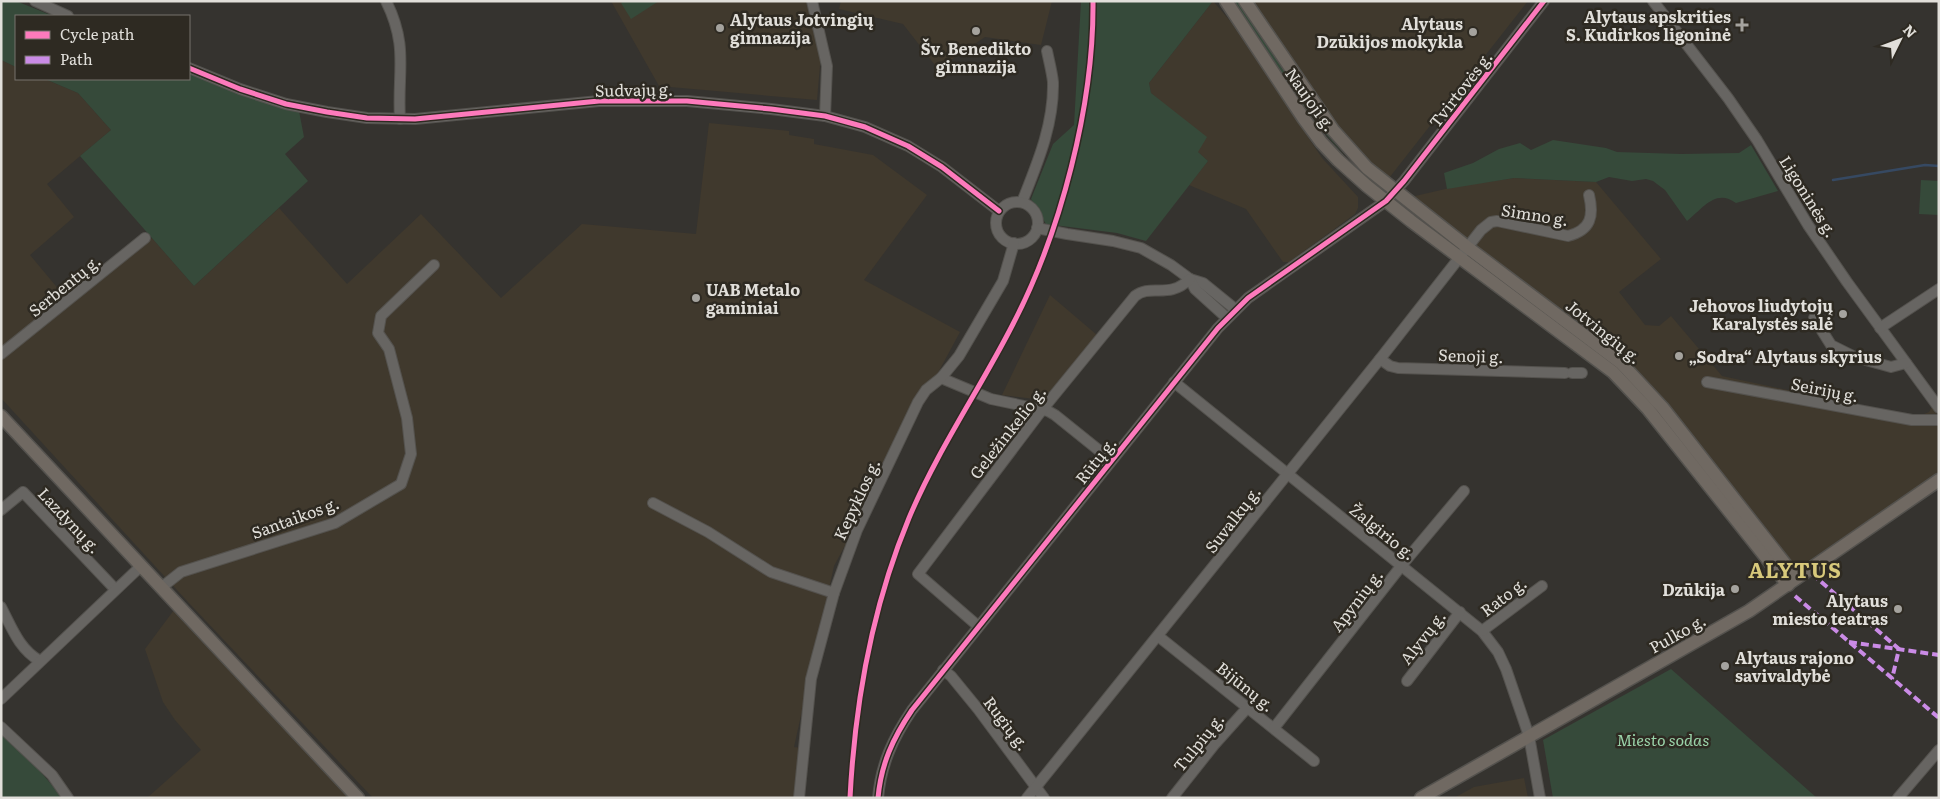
<svg xmlns="http://www.w3.org/2000/svg" width="1940" height="799" viewBox="0 0 1940 799" font-family="Literata,serif">
  <rect width="100%" height="100%" fill="#35332f"/>
  <g fill="#40392d">
    <path d="M611,1H806L821,54L817,100L659,86Z"/>
    <path d="M841,1H1052L1041,45L985,37L938,69L903,24L839,9Z"/>
    <path d="M1213,1L1231,22L1322,158L1358,197V208L1355,214L1289,262H1283L1246,209L1189,185L1208,161L1198,152L1166,106L1151,93L1149,83Z"/>
    <path d="M1253,1H1528L1389,178L1360,154L1338,128Z"/>
    <path d="M1,60L16,67V79H45L78,93L111,130L47,184L74,217L30,255L70,303L152,238L194,286L279,208L347,284L421,214L501,298L582,224L696,234L709,123L789,131V135L814,139V144L873,155L927,195L864,280L960,332L834,566L794,747L808,749L804,798H373L188,602L1,398Z"/>
    <path d="M1514,178L1596,182L1661,259L1619,292L1645,325L1659,326L1671,316L1722,376L1909,416L1924,414L1929,412L1932,407L1939,417V473L1804,564L1801,566L1792,565L1657,395L1411,197L1454,187Z"/>
    <path d="M1050,295L1097,335L1043,400L1002,395Z"/>
    <path d="M174,610L350,798H147L201,750L175,720L163,702L145,649Z"/>
    <path d="M1524,778L1528,798H1454L1474,787Z"/>
  </g>
  <g fill="#364a3a">
    <path d="M1,1H16L53,16H16V67L1,60Z"/>
    <path d="M624,1H659L631,19L621,3Z"/>
    <path d="M1081,1H1213L1149,83L1151,93L1207,137L1198,152L1208,161L1146,241L1117,233L1046,224L1031,199L1053,144L1074,125Z"/>
    <path d="M1234,1H1237L1324,131L1345,156C1302,110 1269,54 1234,1Z"/>
    <path d="M189,73L243,95L299,111L304,137L285,154L308,181L194,286L80,156L111,130L78,93L45,79H189Z"/>
    <path d="M1553,140L1606,148L1617,152L1681,154L1739,153L1751,145L1778,191L1736,203C1716,188 1703,208 1687,221L1665,190L1653,181L1646,179L1632,181L1609,177L1596,182L1514,178L1447,189L1444,173L1473,163L1499,149L1520,143L1531,150Z"/>
    <path d="M1921,180L1939,181V215L1919,214Z"/>
    <path d="M1671,669L1817,798H1553L1543,740Z"/>
    <path d="M1,730L32,762L63,798H1Z"/>
  </g>
  <g fill="none" stroke-linecap="round" stroke-linejoin="round">
    <path stroke="#364962" stroke-width="2.5" d="M1833,180L1925,165L1939,166"/>
    <g stroke="#54524e" stroke-width="12">
      <g id="minor">
        <path d="M35,1L68,16"/>
        <path d="M386,1C409,47 397,72 400,119"/>
        <path d="M812,1L827,66L825,116"/>
        <path d="M1653,1L1728,98L1757,140L1808,225L1847,282L1939,408"/>
        <path d="M189,68L240,89L286,104L327,112L367,118L415,119L599,101H687L771,109L825,116L865,127L908,146L942,167L999,211"/>
        <path d="M1022,202C1037,164 1054,125 1053,82C1052,72 1049,61 1047,51"/>
        <circle cx="1017" cy="223" r="21"/>
        <path d="M1037,228L1067,234L1113,241L1141,248L1171,265L1190,279L1203,283L1235,309"/>
        <path d="M1190,279L1195,289L1227,318"/>
        <path d="M1814,318L1831,345L1855,357L1891,367L1906,363"/>
        <path d="M1880,328L1939,289"/>
        <path d="M1,354L145,238"/>
        <path d="M1380,359L1390,366L1398,368L1565,373"/>
        <path d="M1572,373H1582"/>
        <path d="M941,378L991,399L1048,411L1055,415L1111,460"/>
        <path d="M1174,382L1482,631L1498,652L1506,669L1529,736L1540,798"/>
        <path d="M1707,382L1912,420H1939"/>
        <path d="M653,503L708,532L771,572L834,593"/>
        <path d="M1,510L23,492L115,589"/>
        <path d="M162,587L181,572L335,523L401,484L411,454L407,418L389,349L378,333L381,316L434,265"/>
        <path d="M1,607C12,628 19,649 40,661"/>
        <path d="M978,626L918,574L1042,410L1135,296C1151,283 1168,300 1190,279"/>
        <path d="M1482,631L1542,586"/>
        <path d="M1158,636L1314,761"/>
        <path d="M943,670L951,676L978,709L1044,798"/>
        <path d="M1407,681L1460,612"/>
        <path d="M1,699L141,566"/>
        <path d="M1,727L52,775L68,798"/>
        <path d="M1274,728L1402,565L1464,491"/>
        <path d="M799,798L811,679L834,593L857,530L918,402L926,390L941,378L959,356L1003,281L1014,243"/>
        <path d="M878,798C881,764 893,738 912,710L1218,328L1248,298L1386,201L1404,181L1544,1"/>
        <path d="M1027,798L1380,359L1481,230L1491,222L1497,221L1568,236C1591,230 1594,216 1589,195"/>
        <path d="M1172,798L1214,745L1248,707"/>
        <path d="M1898,798L1939,750"/>
      </g>
    </g>
    <g stroke="#54524e" stroke-width="15">
      <g id="major">
        <path d="M1226,1L1304,119L1321,142L1338,160L1367,186L1411,221L1613,372L1648,409L1788,585"/>
        <path d="M1245,1L1333,130L1367,168L1467,247L1621,363L1662,407L1796,578"/>
        <path d="M1,416L358,798"/>
        <path d="M1421,798L1749,611L1939,480"/>
      </g>
    </g>
    <use href="#minor" stroke="#676562" stroke-width="10"/>
    <use href="#major" stroke="#706962" stroke-width="12"/>
    <g stroke="#ca8be6" stroke-width="4" stroke-dasharray="8 4" stroke-linecap="butt">
      <path d="M1812,574L1899,649L1892,679"/>
      <path d="M1795,596L1939,718"/>
      <path d="M1849,642L1939,655"/>
    </g>
    <g stroke="#2e2a22" stroke-width="8">
      <g id="cycleway">
        <path d="M189,68L240,89L286,104L327,112L367,118L415,119L599,101H687L771,109L825,116L865,127L908,146L942,167L999,211"/>
        <path d="M850,798C855,701 872,607 909,518C938,449 980,389 1013,324C1061,232 1094,104 1093,1"/>
        <path d="M878,798C881,764 893,738 912,710L1218,328L1248,298L1386,201L1404,181L1544,1"/>
      </g>
    </g>
    <use href="#cycleway" stroke="#fd7abc" stroke-width="5"/>
  </g>
  <g fill="#a5a39e" stroke="#2e2a22" stroke-width="2">
    <path d="M1739.5 17.5h5v5h5v5h-5v5h-5v-5h-5v-5h5z"/>
    <circle cx="720" cy="28" r="5"/>
    <circle cx="976" cy="31" r="5"/>
    <circle cx="1473" cy="32" r="5"/>
    <circle cx="696" cy="298" r="5"/>
    <circle cx="1843" cy="314" r="5"/>
    <circle cx="1679" cy="356" r="5"/>
    <circle cx="1735" cy="589" r="5"/>
    <circle cx="1898" cy="609" r="5"/>
    <circle cx="1725" cy="666" r="5"/>
  </g>
  <g text-anchor="middle" dominant-baseline="central" stroke-width="5" stroke-linejoin="round" paint-order="stroke">
    <g font-size="16" font-weight="bold" fill="#e1dfda" stroke="#2e2a22" text-anchor="end">
      <text x="1731" y="16">Alytaus apskrities<tspan x="1731" dy="18">S. Kudirkos ligoninė</tspan></text>
      <text x="730" y="19" text-anchor="start">Alytaus Jotvingių<tspan x="730" dy="18">gimnazija</tspan></text>
      <text x="1463" y="23">Alytaus<tspan x="1463" dy="18">Dzūkijos mokykla</tspan></text>
      <text x="976" y="48" text-anchor="middle">Šv. Benedikto<tspan x="976" dy="18">gimnazija</tspan></text>
      <text x="706" y="289" text-anchor="start">UAB Metalo<tspan x="706" dy="18">gaminiai</tspan></text>
      <text x="1833" y="305">Jehovos liudytojų<tspan x="1833" dy="18">Karalystės salė</tspan></text>
      <text x="1689" y="356" text-anchor="start">„Sodra“ Alytaus skyrius</text>
      <text x="1725" y="589">Dzūkija</text>
      <text x="1888" y="600">Alytaus<tspan x="1888" dy="18">miesto teatras</tspan></text>
      <text x="1735" y="657" text-anchor="start">Alytaus rajono<tspan x="1735" dy="18">savivaldybė</tspan></text>
    </g>
    <g font-size="16" fill="#e1dfda" stroke="#2e2a22">
      <text transform="translate(634 89) rotate(-1)">Sudvajų g.</text>
      <text transform="translate(1460 89) rotate(-52)">Tvirtovės g.</text>
      <text transform="translate(1311 99) rotate(55)">Naujoji g.</text>
      <text transform="translate(1809 196) rotate(58)">Ligoninės g.</text>
      <text transform="translate(1535 214) rotate(9)">Simno g.</text>
      <text transform="translate(64 285) rotate(-39)">Serbentų g.</text>
      <text transform="translate(1604 331) rotate(39)">Jotvingių g.</text>
      <text transform="translate(1471 355) rotate(2)">Senoji g.</text>
      <text transform="translate(1825 389) rotate(11)">Seirijų g.</text>
      <text transform="translate(1007 432) rotate(-52)">Geležinkelio g.</text>
      <text transform="translate(1095 460) rotate(-51)">Rūtų g.</text>
      <text transform="translate(856 499) rotate(-65)">Kepyklos g.</text>
      <text transform="translate(295 517) rotate(-20)">Santaikos g.</text>
      <text transform="translate(1232 519) rotate(-52)">Suvalkų g.</text>
      <text transform="translate(70 520) rotate(47)">Lazdynų g.</text>
      <text transform="translate(1383 531) rotate(39)">Žalgirio g.</text>
      <text transform="translate(1503 596) rotate(-37)">Rato g.</text>
      <text transform="translate(1356 600) rotate(-52)">Apynių g.</text>
      <text transform="translate(1677 633) rotate(-29)">Pulko g.</text>
      <text transform="translate(1422 637) rotate(-52)">Alyvų g.</text>
      <text transform="translate(1246 686) rotate(39)">Bijūnų g.</text>
      <text transform="translate(1007 723) rotate(53)">Rugių g.</text>
      <text transform="translate(1198 742) rotate(-51)">Tulpių g.</text>
    </g>
    <g font-size="16" font-style="italic" fill="#9ad3a9" stroke="#2e2a22">
      <text x="1663" y="739">Miesto sodas</text>
    </g>
    <g font-size="21" font-weight="bold" letter-spacing="1" fill="#d8c97b" stroke="#2e2a22">
      <text x="1795" y="568">ALYTUS</text>
    </g>
  </g>
  <rect width="1940" height="799" fill="none" stroke="#e1dfda" stroke-width="5"/>
  <rect x="15" y="15" width="175" height="65" fill="#2e2a22" stroke="#76726c"/>
  <rect x="25" y="31" width="25" height="8" fill="#fd7abc" stroke="#76726c"/>
  <text x="60" y="40" font-size="15" fill="#e1dfda">Cycle path</text>
  <rect x="25" y="56" width="25" height="8" fill="#ca8be6" stroke="#76726c"/>
  <text x="60" y="65" font-size="15" fill="#e1dfda">Path</text>
  <g transform="translate(1900 40) rotate(48)" stroke="#2e2a22" stroke-width="4" paint-order="stroke">
  <path d="M0-4L9 19L0 12L-9 19Z" fill="#e1dfda"/>
  <text y="-8" font-size="14" font-weight="bold" text-anchor="middle" fill="#e1dfda">N</text>
  </g>
</svg>
